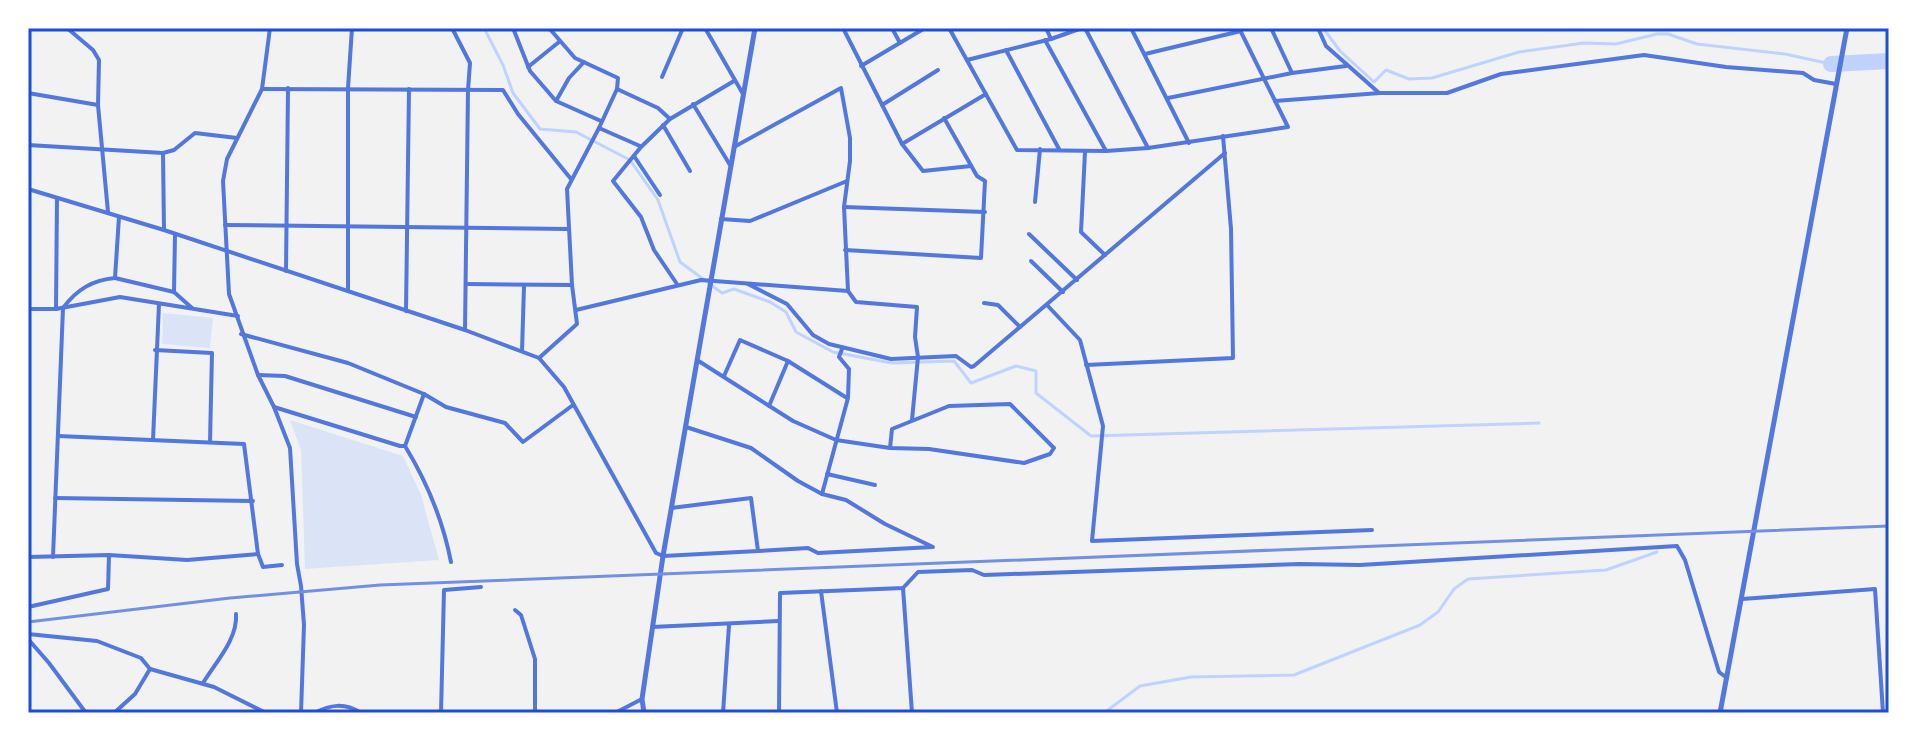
<svg xmlns="http://www.w3.org/2000/svg" width="1917" height="741" viewBox="0 0 1917 741" font-family="Raleway,sans-serif">
  <rect width="100%" height="100%" fill="#f2f2f2"/>
  <g fill="#dbe4f7">
    <path d="M163,313L213,318L210,348L162,344Z"/>
    <path d="M290,420L403,456L421,495L439,560L305,569L301,450Z"/>
  </g>
  <g fill="none" stroke-linecap="round" stroke-linejoin="round">
    <g stroke="#bfd3fe" stroke-width="3">
      <path d="M484,28L503,65L513,93L540,129L576,132L630,160L658,200L680,262L722,293L734,289L770,302L786,312L796,332L833,352L892,363L954,361L971,383L1016,366L1036,371V393L1091,436L1539,423"/>
      <path d="M1323,28L1340,51L1374,82L1386,70L1409,79L1432,78L1519,52L1584,43L1616,44L1657,34H1668L1697,44L1785,54L1831,64"/>
      <path d="M1104,713L1140,686L1191,677L1294,675L1420,625L1438,612L1454,589L1468,579L1606,570L1657,552"/>
    </g>
    <path stroke="#bfd3fe" stroke-width="16" d="M1831,64L1889,61"/>
    <g stroke="#5277de" stroke-width="4">
      <path d="M67,28L93,50L99,60L98,105L108,212"/>
      <path d="M270,28L262,89L227,159L223,181L229,294L258,375L274,407L290,448L297,564L301,586L304,625L301,713"/>
      <path d="M452,28L470,63L468,90L465,330"/>
      <path d="M513,28L530,71L556,101L601,121"/>
      <path d="M705,28L743,94"/>
      <path d="M843,28L902,144L923,171L971,166"/>
      <path d="M892,28L900,43"/>
      <path d="M949,28L1017,150L1106,151L1148,148L1288,127L1239,28"/>
      <path d="M1046,28L1051,39"/>
      <path d="M1085,28L1148,148"/>
      <path d="M1131,28L1189,143"/>
      <path d="M1271,28L1292,73"/>
      <path d="M1318,28L1326,46L1378,92"/>
      <path d="M1045,40L1106,151"/>
      <path d="M1006,50L1059,149"/>
      <path d="M1145,54L1241,31"/>
      <path d="M967,60L1051,39L1082,28"/>
      <path d="M861,66L925,28"/>
      <path d="M528,67L559,42"/>
      <path d="M662,77L683,28"/>
      <path d="M262,89L503,90L518,114L571,179"/>
      <path d="M617,89L658,108L670,119"/>
      <path d="M28,93L98,105"/>
      <path d="M1168,98L1292,73L1346,66"/>
      <path d="M556,101L569,78L584,62"/>
      <path d="M1275,101L1380,93H1447L1501,74L1644,55L1726,67L1803,73L1814,80L1836,84"/>
      <path d="M693,104L730,165"/>
      <path d="M882,105L938,70"/>
      <path d="M663,125L690,171"/>
      <path d="M599,128L640,146"/>
      <path d="M902,144L986,94"/>
      <path d="M28,145L163,153L164,230"/>
      <path d="M734,147L841,88L850,138V161L844,207L848,291L856,302L917,307L915,337L918,357L912,420"/>
      <path d="M1085,152L1081,232L1105,255"/>
      <path d="M163,153L174,150L195,133L237,138"/>
      <path d="M634,156L660,195"/>
      <path d="M28,189L164,230L465,330L539,358L564,387L656,553L663,556L758,551L751,498L671,508"/>
      <path d="M1035,202L1040,149"/>
      <path d="M844,207L985,212"/>
      <path d="M721,219L750,221L847,181"/>
      <path d="M225,225L568,229"/>
      <path d="M175,234L174,292L192,308"/>
      <path d="M1029,234L1077,280"/>
      <path d="M845,250L981,258L985,181L977,176L944,118"/>
      <path d="M1031,261L1063,292"/>
      <path d="M286,271L288,88"/>
      <path d="M115,278L174,292"/>
      <path d="M466,284L572,285"/>
      <path d="M677,284L654,250L641,217L613,181L641,147L670,119L734,81"/>
      <path d="M748,284L787,304L813,335L829,344L891,359L956,356L971,367L974,366L1225,153"/>
      <path d="M348,291V88L352,28"/>
      <path d="M984,303L998,305L1020,327"/>
      <path d="M1047,305L1080,340L1103,426L1092,541L1372,530"/>
      <path d="M28,309H56L120,297L238,316"/>
      <path d="M56,309L57,198"/>
      <path d="M576,310L701,280L848,291"/>
      <path d="M406,311L409,89"/>
      <path d="M241,334L348,363L424,394L446,407L505,423L523,442L573,405"/>
      <path d="M155,350L212,353L210,442"/>
      <path d="M522,351L524,286"/>
      <path d="M539,358L577,324L572,285L567,189L599,128L617,89L618,78L575,58L549,28"/>
      <path d="M697,360L793,421L836,440L890,448L929,449L1024,463L1050,454L1054,448L1010,404L949,406L892,429L890,448"/>
      <path d="M1086,365L1233,358L1231,229L1223,136"/>
      <path d="M258,375L285,376L416,417"/>
      <path d="M724,376L740,340L788,361L847,398"/>
      <path d="M769,406L788,361"/>
      <path d="M274,407L400,446H405"/>
      <path d="M686,427L751,448L798,481L822,494L848,398L849,369L839,357L842,349"/>
      <path d="M153,440L159,304"/>
      <path d="M405,446C427,482 443,521 451,562"/>
      <path d="M405,446L424,394"/>
      <path d="M827,474L875,485"/>
      <path d="M55,498L253,501"/>
      <path d="M758,551L808,548L818,553L933,547L885,524L846,500L822,494"/>
      <path d="M258,554L263,567L282,565"/>
      <path d="M28,557L109,555L187,560L258,554L244,444L58,436"/>
      <path d="M53,557L63,308C77,289 93,280 115,278L119,217"/>
      <path d="M903,588L912,713"/>
      <path d="M821,591L837,713"/>
      <path d="M1742,599L1875,589L1883,713"/>
      <path d="M28,607L108,589L109,555"/>
      <path d="M515,610L521,615L535,659V713"/>
      <path d="M652,627L778,621"/>
      <path d="M28,634L97,641L141,658L150,669L214,687L266,713"/>
      <path d="M28,639L49,663L86,713"/>
      <path d="M203,683C215,663 238,639 236,614"/>
      <path d="M114,713L135,694L150,669"/>
      <path d="M314,713C330,705 344,702 361,713"/>
      <path d="M441,713L444,590L481,587"/>
      <path d="M615,713L642,699"/>
      <path d="M723,713L729,625"/>
      <path d="M779,713L780,593L903,588L918,572L972,570L984,575L1300,564L1360,565L1677,546L1685,560L1719,672L1727,678"/>
    </g>
    <g stroke="#5277de" stroke-width="5">
      <path d="M644,713L642,699L663,556L755,28"/>
      <path d="M1720,713L1847,28"/>
    </g>
    <path stroke="#7290e2" stroke-width="3" d="M28,622L230,598L380,585L1889,526"/>
  </g>
  <rect width="1917" height="741" fill="none" stroke="#ffffff" stroke-width="60"/>
  <rect x="30" y="30" width="1857" height="681" fill="none" stroke="#1d4ed8" stroke-width="3"/>
</svg>
